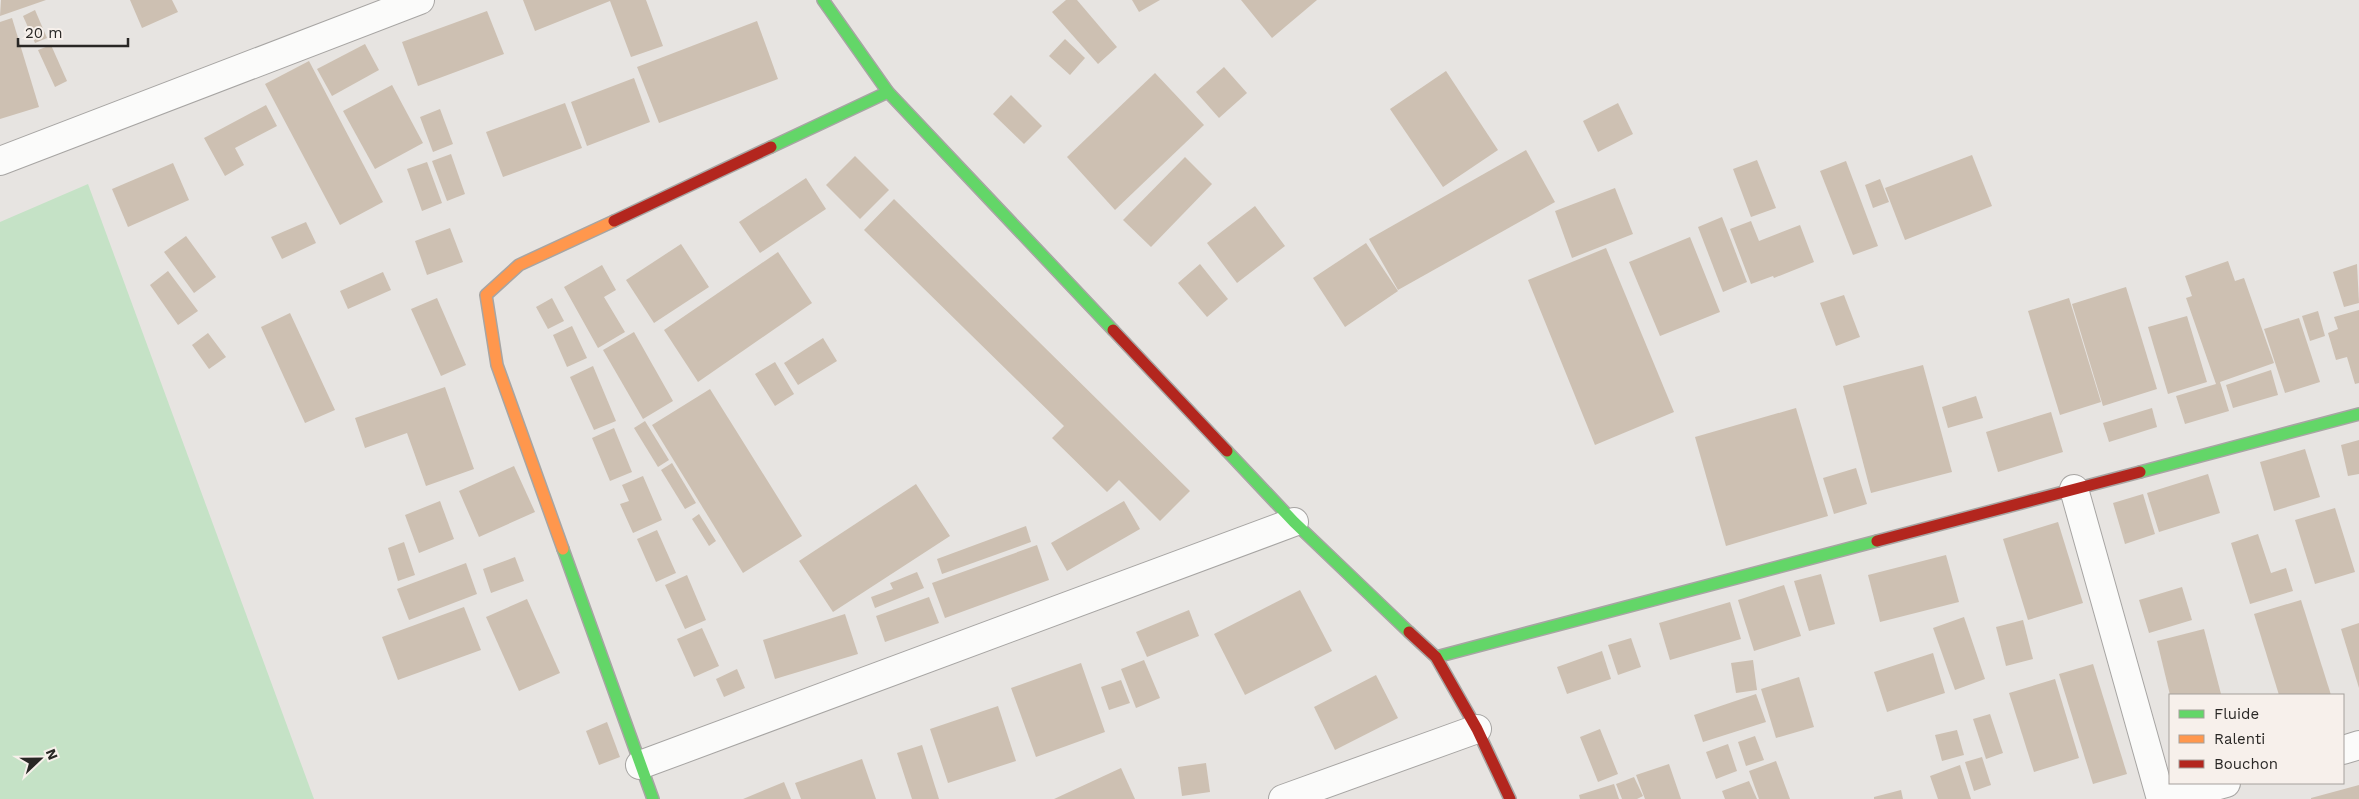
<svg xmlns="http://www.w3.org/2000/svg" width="2359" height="799" viewBox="0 0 2359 799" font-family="'Work Sans',sans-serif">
  <rect width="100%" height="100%" fill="#e7e4e1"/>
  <path fill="#c5e2c6" d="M88,184L314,799H0V222Z"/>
  <g fill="#cdc0b2">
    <path d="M1,0H46L0,16Z"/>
    <path d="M130,0H172L178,12L142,28Z"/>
    <path d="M523,0H646L663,46L631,57L610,1L535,31Z"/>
    <path d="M1066,0H1077L1117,47L1098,64L1052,12Z"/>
    <path d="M1132,0H1160L1139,12Z"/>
    <path d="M1241,0H1317L1272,38Z"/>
    <path d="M35,10L47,38L35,43L23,16Z"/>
    <path d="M487,11L504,54L418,86L402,42Z"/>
    <path d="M12,18L39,107L0,119V22Z"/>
    <path d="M757,21L778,79L659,123L637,67Z"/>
    <path d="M1065,39L1085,58L1070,75L1049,56Z"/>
    <path d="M365,44L379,70L332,96L317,69Z"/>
    <path d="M51,45L67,81L55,87L38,50Z"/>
    <path d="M309,61L383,202L340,225L265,84Z"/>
    <path d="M1224,67L1247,93L1219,118L1196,92Z"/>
    <path d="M1446,71L1498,150L1443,187L1390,109Z"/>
    <path d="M1155,73L1204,125L1115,210L1067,157Z"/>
    <path d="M634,78L650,122L587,146L571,102Z"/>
    <path d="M392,85L423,143L375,169L343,111Z"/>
    <path d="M1011,95L1042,126L1024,144L993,114Z"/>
    <path d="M565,103L582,148L503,177L486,132Z"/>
    <path d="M1618,103L1633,134L1598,152L1583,121Z"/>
    <path d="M266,105L277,126L235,148L244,165L225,176L204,138Z"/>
    <path d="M440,109L453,144L433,152L420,117Z"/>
    <path d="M1526,150L1555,202L1398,290L1369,239Z"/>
    <path d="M451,154L465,194L447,201L432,161Z"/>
    <path d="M1972,155L1992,206L1905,240L1885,188Z"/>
    <path d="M855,156L889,190L860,219L826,185Z"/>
    <path d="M1185,157L1212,184L1151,247L1123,220Z"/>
    <path d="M1757,160L1776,208L1751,217L1733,169Z"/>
    <path d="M1846,161L1878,246L1853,255L1820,171Z"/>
    <path d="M427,162L442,203L422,211L407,169Z"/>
    <path d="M173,163L189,200L128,227L112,189Z"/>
    <path d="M806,178L826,209L760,253L739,222Z"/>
    <path d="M1880,179L1889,202L1873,208L1865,185Z"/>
    <path d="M1615,188L1633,234L1572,258L1555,211Z"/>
    <path d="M894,199L1190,491L1160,521L1119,480L1107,492L1052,438L1064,426L864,230Z"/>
    <path d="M1255,206L1285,246L1237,283L1207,243Z"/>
    <path d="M1722,217L1747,282L1723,292L1698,227Z"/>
    <path d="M1751,221L1759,241L1800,225L1814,262L1774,278L1773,276L1751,284L1730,229Z"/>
    <path d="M306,222L316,243L282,259L271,237Z"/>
    <path d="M450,228L463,262L427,275L415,241Z"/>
    <path d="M186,236L216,277L194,293L164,252Z"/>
    <path d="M1690,237L1720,312L1660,336L1629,262Z"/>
    <path d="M1366,243L1398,291L1345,327L1313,278Z"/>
    <path d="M681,244L709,287L654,323L626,280Z"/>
    <path d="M1606,248L1674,412L1595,445L1528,280Z"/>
    <path d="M778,252L812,303L698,382L664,330Z"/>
    <path d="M2228,261L2235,281L2244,278L2274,363L2220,382L2229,411L2185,424L2176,396L2216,384L2186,298L2192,296L2185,276Z"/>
    <path d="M1200,264L1228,299L1207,317L1178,283Z"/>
    <path d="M2357,264L2359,303L2344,307L2333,272Z"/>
    <path d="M602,265L616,290L604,297L625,332L598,348L564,287Z"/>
    <path d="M168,271L198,311L178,325L150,285Z"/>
    <path d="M383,272L391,290L348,309L340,291Z"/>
    <path d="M2126,287L2157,389L2103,406L2072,304Z"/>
    <path d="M1844,295L1860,337L1836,346L1820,303Z"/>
    <path d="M437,298L466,365L441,376L411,309Z"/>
    <path d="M552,298L564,321L548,329L536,307Z"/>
    <path d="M2069,298L2101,402L2060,415L2028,311Z"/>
    <path d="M2359,310V383L2355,384L2347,357L2336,360L2328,333L2338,329L2334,317Z"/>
    <path d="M2318,311L2325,336L2310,341L2302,316Z"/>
    <path d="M290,313L335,410L305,423L261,327Z"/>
    <path d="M2187,316L2207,382L2168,394L2148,327Z"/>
    <path d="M2299,318L2320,382L2285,393L2264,329Z"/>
    <path d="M572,326L587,358L567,367L553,335Z"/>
    <path d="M634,332L673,401L643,419L603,350Z"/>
    <path d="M208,333L226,357L209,369L192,345Z"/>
    <path d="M823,338L837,361L798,385L784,363Z"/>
    <path d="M775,362L794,394L775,406L755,374Z"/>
    <path d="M1923,365L1952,472L1871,493L1843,386Z"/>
    <path d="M593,366L616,421L594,430L570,377Z"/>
    <path d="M2271,370L2278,395L2233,408L2226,385Z"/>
    <path d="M445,387L474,469L426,486L407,433L365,448L355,418Z"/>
    <path d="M710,389L802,536L743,573L652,425Z"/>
    <path d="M1976,396L1983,418L1948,428L1942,407Z"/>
    <path d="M1796,408L1828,516L1726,546L1695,437Z"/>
    <path d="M2152,408L2157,427L2109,442L2103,423Z"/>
    <path d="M2051,412L2063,452L1998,472L1986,432Z"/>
    <path d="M645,421L669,460L658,467L634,428Z"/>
    <path d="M614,428L632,472L610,481L592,438Z"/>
    <path d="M2359,440V474L2348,476L2341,445Z"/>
    <path d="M2305,449L2320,497L2274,511L2260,462Z"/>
    <path d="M672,463L696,503L685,509L661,470Z"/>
    <path d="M514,466L535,512L479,537L459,491Z"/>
    <path d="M1856,468L1867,504L1834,514L1823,478Z"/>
    <path d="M2208,474L2220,513L2159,532L2147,493Z"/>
    <path d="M643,476L662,520L633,533L620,504L629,501L622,485Z"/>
    <path d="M916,484L950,536L833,612L799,561Z"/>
    <path d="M2143,494L2155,534L2125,544L2113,503Z"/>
    <path d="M440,501L454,539L419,553L405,515Z"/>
    <path d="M1124,501L1140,529L1067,571L1051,543Z"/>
    <path d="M2335,508L2355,572L2315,584L2295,520Z"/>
    <path d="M699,514L716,541L709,546L692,519Z"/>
    <path d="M2058,522L2083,603L2028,620L2003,539Z"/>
    <path d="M1026,526L1031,542L942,574L937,559Z"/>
    <path d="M657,530L676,573L656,582L637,539Z"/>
    <path d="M2258,534L2271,573L2286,568L2293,591L2250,604L2231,543Z"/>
    <path d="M404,542L415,575L398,581L388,548Z"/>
    <path d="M1037,545L1049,580L945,618L932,583Z"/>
    <path d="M1946,555L1959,602L1880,622L1868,575Z"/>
    <path d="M515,557L524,581L491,593L483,569Z"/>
    <path d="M466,563L477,594L409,620L397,589Z"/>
    <path d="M917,572L924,588L875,608L871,597L893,589L890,583Z"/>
    <path d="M1821,574L1835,624L1809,631L1794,581Z"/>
    <path d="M687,575L706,620L685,629L665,585Z"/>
    <path d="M1784,585L1801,636L1754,651L1738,600Z"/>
    <path d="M2182,587L2192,620L2149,633L2139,600Z"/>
    <path d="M1300,590L1332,651L1245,695L1214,634Z"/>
    <path d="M929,597L939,623L885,642L876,616Z"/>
    <path d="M527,599L560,673L519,691L486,617Z"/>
    <path d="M2301,600L2331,695H2279L2254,614Z"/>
    <path d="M1730,602L1741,639L1670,660L1659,623Z"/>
    <path d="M464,607L481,650L398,680L382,637Z"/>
    <path d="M1189,610L1199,636L1147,657L1136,632Z"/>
    <path d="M845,614L858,654L775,679L763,640Z"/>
    <path d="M1964,617L1985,679L1955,690L1933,628Z"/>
    <path d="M2023,620L2033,659L2006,666L1996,627Z"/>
    <path d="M2359,623V688L2341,629Z"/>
    <path d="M702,628L719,666L694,677L677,639Z"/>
    <path d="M2204,629L2221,694L2170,695L2157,641Z"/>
    <path d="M1631,638L1641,667L1618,675L1608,645Z"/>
    <path d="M1602,651L1611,679L1567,694L1557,667Z"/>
    <path d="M1933,653L1945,693L1887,712L1874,672Z"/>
    <path d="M1144,660L1160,698L1136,708L1121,669Z"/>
    <path d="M1753,660L1757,690L1736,693L1731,663Z"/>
    <path d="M1081,663L1105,732L1036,757L1011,688Z"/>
    <path d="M2093,664L2127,774L2093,784L2059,674Z"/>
    <path d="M737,669L745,688L724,697L716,679Z"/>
    <path d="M1376,675L1398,718L1335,750L1314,707Z"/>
    <path d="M1799,677L1814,727L1776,738L1761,689Z"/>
    <path d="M2055,679L2079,758L2034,772L2009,693Z"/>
    <path d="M1121,680L1130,703L1109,710L1101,687Z"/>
    <path d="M1756,694L1766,722L1703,742L1694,715Z"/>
    <path d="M998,706L1016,761L948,783L930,729Z"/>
    <path d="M1990,714L2003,753L1986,759L1973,719Z"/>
    <path d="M607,722L620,757L599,765L586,731Z"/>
    <path d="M1600,729L1618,774L1598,782L1580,737Z"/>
    <path d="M1957,730L1964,755L1942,761L1935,735Z"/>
    <path d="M1755,736L1764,760L1746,766L1738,742Z"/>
    <path d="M1728,744L1737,771L1716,779L1706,752Z"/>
    <path d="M922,745L939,799H912L897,753Z"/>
    <path d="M1982,757L1991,785L1974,791L1965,762Z"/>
    <path d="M862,759L876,799H801L795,783Z"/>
    <path d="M1776,761L1790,799H1759L1749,771Z"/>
    <path d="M1206,763L1210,792L1182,796L1178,767Z"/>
    <path d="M1669,764L1681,799H1645L1636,775Z"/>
    <path d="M1960,765L1971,799H1938L1930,776Z"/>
    <path d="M1121,768L1135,799H1054Z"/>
    <path d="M1634,777L1643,796L1637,799H1622L1616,784Z"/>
    <path d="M1749,781L1757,799H1725L1722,791Z"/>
    <path d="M784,782L791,799H743Z"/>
    <path d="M1614,784L1619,799H1580L1579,795Z"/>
    <path d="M2359,785V799H2311V798Z"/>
    <path d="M1901,790L1903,799H1874V797Z"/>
  </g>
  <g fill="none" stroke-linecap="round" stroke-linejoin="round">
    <g stroke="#a7a5a3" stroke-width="30">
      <g id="street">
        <path d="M0,161L420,0"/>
        <path d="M2074,489L2161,799"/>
        <path d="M2343,750L2359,745"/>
        <path d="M640,765L1294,522"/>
        <path d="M1283,799L1477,729"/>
        <path d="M2168,799L2226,783"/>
      </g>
    </g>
    <g stroke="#a7a5a3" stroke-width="14">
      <g id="fast">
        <path d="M823,0L888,92L1113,330"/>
        <path d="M771,147L888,92"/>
        <path d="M1227,451L1294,522L1409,632"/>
        <path d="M2140,472L2359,414"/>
        <path d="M563,549L653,799"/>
        <path d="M1436,657L1877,541"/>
      </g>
    </g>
    <g stroke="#a7a5a3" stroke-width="14">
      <path id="slow" d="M563,549L497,365L486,295L519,265L614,221"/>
    </g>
    <g stroke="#a7a5a3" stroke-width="14">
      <g id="jam">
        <path d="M614,221L771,147"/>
        <path d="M1113,330L1227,451"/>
        <path d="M1877,541L2140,472"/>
        <path d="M1409,632L1436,657L1477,729L1510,799"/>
      </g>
    </g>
    <use href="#street" stroke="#fbfbfa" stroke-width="28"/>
    <use href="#fast" stroke="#63d668" stroke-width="11"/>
    <use href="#slow" stroke="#ff974d" stroke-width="11"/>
    <use href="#jam" stroke="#b3261e" stroke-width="11"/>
  </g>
  <rect x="2169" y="694" width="175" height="90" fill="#f7f0eb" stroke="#a5a09c"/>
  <rect x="2179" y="710" width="25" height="8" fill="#63d668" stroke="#a5a09c"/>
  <text x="2214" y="719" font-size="15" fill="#292725">Fluide</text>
  <rect x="2179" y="735" width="25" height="8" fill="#ff974d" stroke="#a5a09c"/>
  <text x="2214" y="744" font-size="15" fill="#292725">Ralenti</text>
  <rect x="2179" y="760" width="25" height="8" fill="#b3261e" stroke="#a5a09c"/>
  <text x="2214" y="769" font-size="15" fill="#292725">Bouchon</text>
  <g transform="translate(40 759) rotate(68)" stroke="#f7f0eb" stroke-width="4" paint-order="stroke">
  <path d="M0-4L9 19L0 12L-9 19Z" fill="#292725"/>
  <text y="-8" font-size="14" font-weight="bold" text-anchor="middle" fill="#292725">N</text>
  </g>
  <path d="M18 38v8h110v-8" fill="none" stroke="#292725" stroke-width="2.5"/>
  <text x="25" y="38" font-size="15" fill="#292725" stroke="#f7f0eb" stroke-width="4" paint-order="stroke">20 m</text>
</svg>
